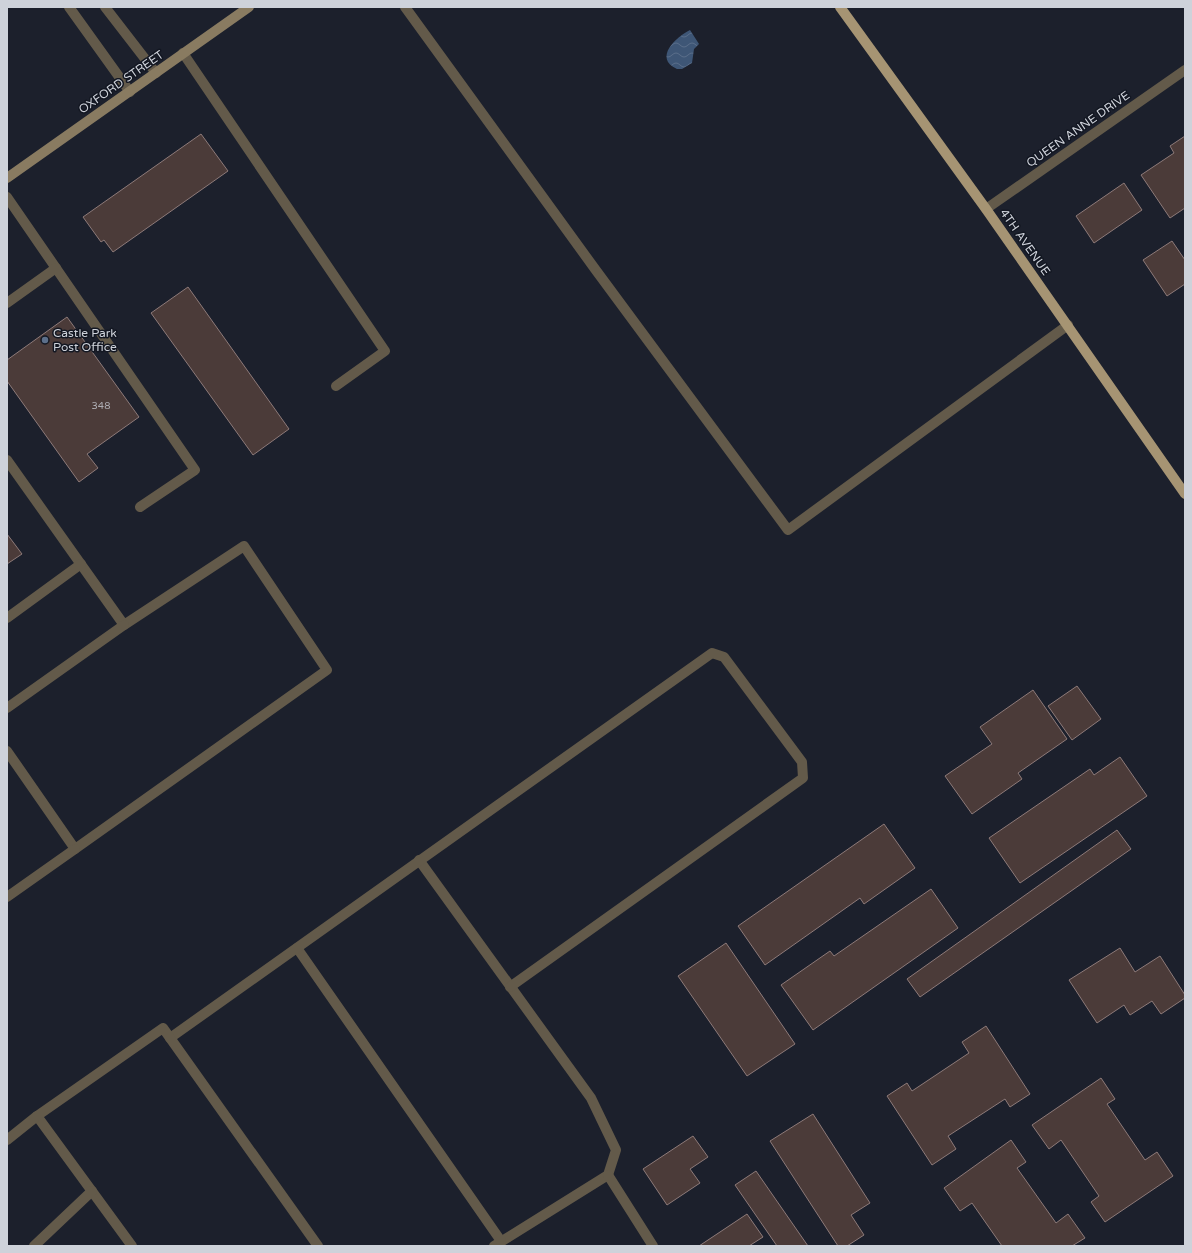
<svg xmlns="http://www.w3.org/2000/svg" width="1192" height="1253" viewBox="0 0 1192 1253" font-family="'Varela Round',sans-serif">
  <defs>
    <pattern id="water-waves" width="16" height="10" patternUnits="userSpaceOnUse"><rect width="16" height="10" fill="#3e5676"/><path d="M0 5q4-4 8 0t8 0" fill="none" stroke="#596d89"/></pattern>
  </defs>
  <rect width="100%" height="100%" fill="#1c202c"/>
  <path fill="url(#water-waves)" d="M690,30L699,44L694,49L692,63L682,69H677C653,58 676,37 690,30Z"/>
  <g fill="#4b3b39" stroke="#8d7a79">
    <path d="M201,134L228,171L113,252L104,240L101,242L83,217Z"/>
    <path d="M1185,136V208L1170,218L1141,175L1174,153L1170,146Z"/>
    <path d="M1124,183L1142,210L1094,243L1076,216Z"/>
    <path d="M1172,241L1185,260V284L1167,296L1143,260Z"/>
    <path d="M188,287L289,429L253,455L151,313Z"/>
    <path d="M67,317L139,417L87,454L98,468L79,482L7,381V360Z"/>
    <path d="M7,534L22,554L7,564Z"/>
    <path d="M1077,686L1101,719L1072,740L1048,706Z"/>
    <path d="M1033,690L1067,739L1018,773L1022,779L972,814L945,776L992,744L980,727Z"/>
    <path d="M1120,757L1147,796L1020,883L989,838L1090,769L1094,775Z"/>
    <path d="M884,824L915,868L864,904L860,898L765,965L738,926Z"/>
    <path d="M1117,830L1131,849L920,997L907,979Z"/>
    <path d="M931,889L958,928L813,1030L781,985L830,951L834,956Z"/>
    <path d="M726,943L795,1044L747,1076L678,976Z"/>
    <path d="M1120,948L1135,972L1160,956L1185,995V998L1161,1014L1152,1001L1130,1015L1124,1005L1097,1023L1069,980Z"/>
    <path d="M986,1026L1030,1094L1010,1107L1005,1099L948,1136L956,1149L932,1165L887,1096L907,1083L912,1091L969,1053L962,1042Z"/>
    <path d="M1101,1078L1115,1099L1107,1104L1145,1160L1157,1152L1173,1176L1105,1222L1091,1202L1099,1196L1061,1140L1049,1149L1032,1125Z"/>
    <path d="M813,1114L870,1203L851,1215L864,1235L847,1246H838L770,1141Z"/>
    <path d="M693,1136L708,1157L690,1169L700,1183L667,1205L643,1169Z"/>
    <path d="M1011,1140L1026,1162L1017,1168L1056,1223L1068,1214L1085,1238L1072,1246H1002L972,1203L960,1211L944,1188Z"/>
    <path d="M756,1171L808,1246H777L735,1185Z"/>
    <path d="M747,1214L763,1237L749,1246H699Z"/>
  </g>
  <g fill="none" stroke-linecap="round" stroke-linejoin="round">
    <g stroke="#635a4a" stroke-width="10">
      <path d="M69,7L130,92"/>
      <path d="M105,7L156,73"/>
      <path d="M405,7L595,269L788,530L1068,325"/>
      <path d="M183,53L385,351L336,386"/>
      <path d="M7,197L195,470L140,507"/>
      <path d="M7,303L56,268"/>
      <path d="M7,460L124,625L244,546L327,670L75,849L7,751"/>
      <path d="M7,618L81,564"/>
      <path d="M7,708L124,625"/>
      <path d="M419,860L591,1098L616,1150L608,1175L494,1246"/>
      <path d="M7,897L75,849"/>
      <path d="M297,948L501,1241"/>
      <path d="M170,1038L712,653L724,657L802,762L803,778L510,987"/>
      <path d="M37,1116L132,1246"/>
      <path d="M7,1140L37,1116L163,1028L318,1246"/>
      <path d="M608,1175L653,1246"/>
      <path d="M34,1246L92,1191"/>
    </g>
    <path stroke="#635a4a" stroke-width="10" d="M986,209L1185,70"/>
    <path stroke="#897b61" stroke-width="10" d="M7,178L249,7"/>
    <path stroke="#a69473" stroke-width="10" d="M840,7L986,209L1185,494"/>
  </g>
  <circle fill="#5c6f8a" stroke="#131722" stroke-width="1.5" cx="45" cy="340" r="4"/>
  <g text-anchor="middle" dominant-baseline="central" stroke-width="3" stroke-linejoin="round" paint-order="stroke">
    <g font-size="10" fill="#adacb2">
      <text x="101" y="406">348</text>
    </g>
    <g font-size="12" fill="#ced2da" stroke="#131722">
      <text transform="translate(121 82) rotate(-35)">OXFORD STREET</text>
      <text transform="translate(1078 129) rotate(-35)">QUEEN ANNE DRIVE</text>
      <text transform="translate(1025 242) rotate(55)">4TH AVENUE</text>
    </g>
    <g font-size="12" fill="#ced2da" stroke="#131722" text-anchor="start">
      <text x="53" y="333">Castle Park<tspan x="53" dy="14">Post Office</tspan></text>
    </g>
  </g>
  <rect width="1192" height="1253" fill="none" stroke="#ced2da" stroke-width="16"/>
</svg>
